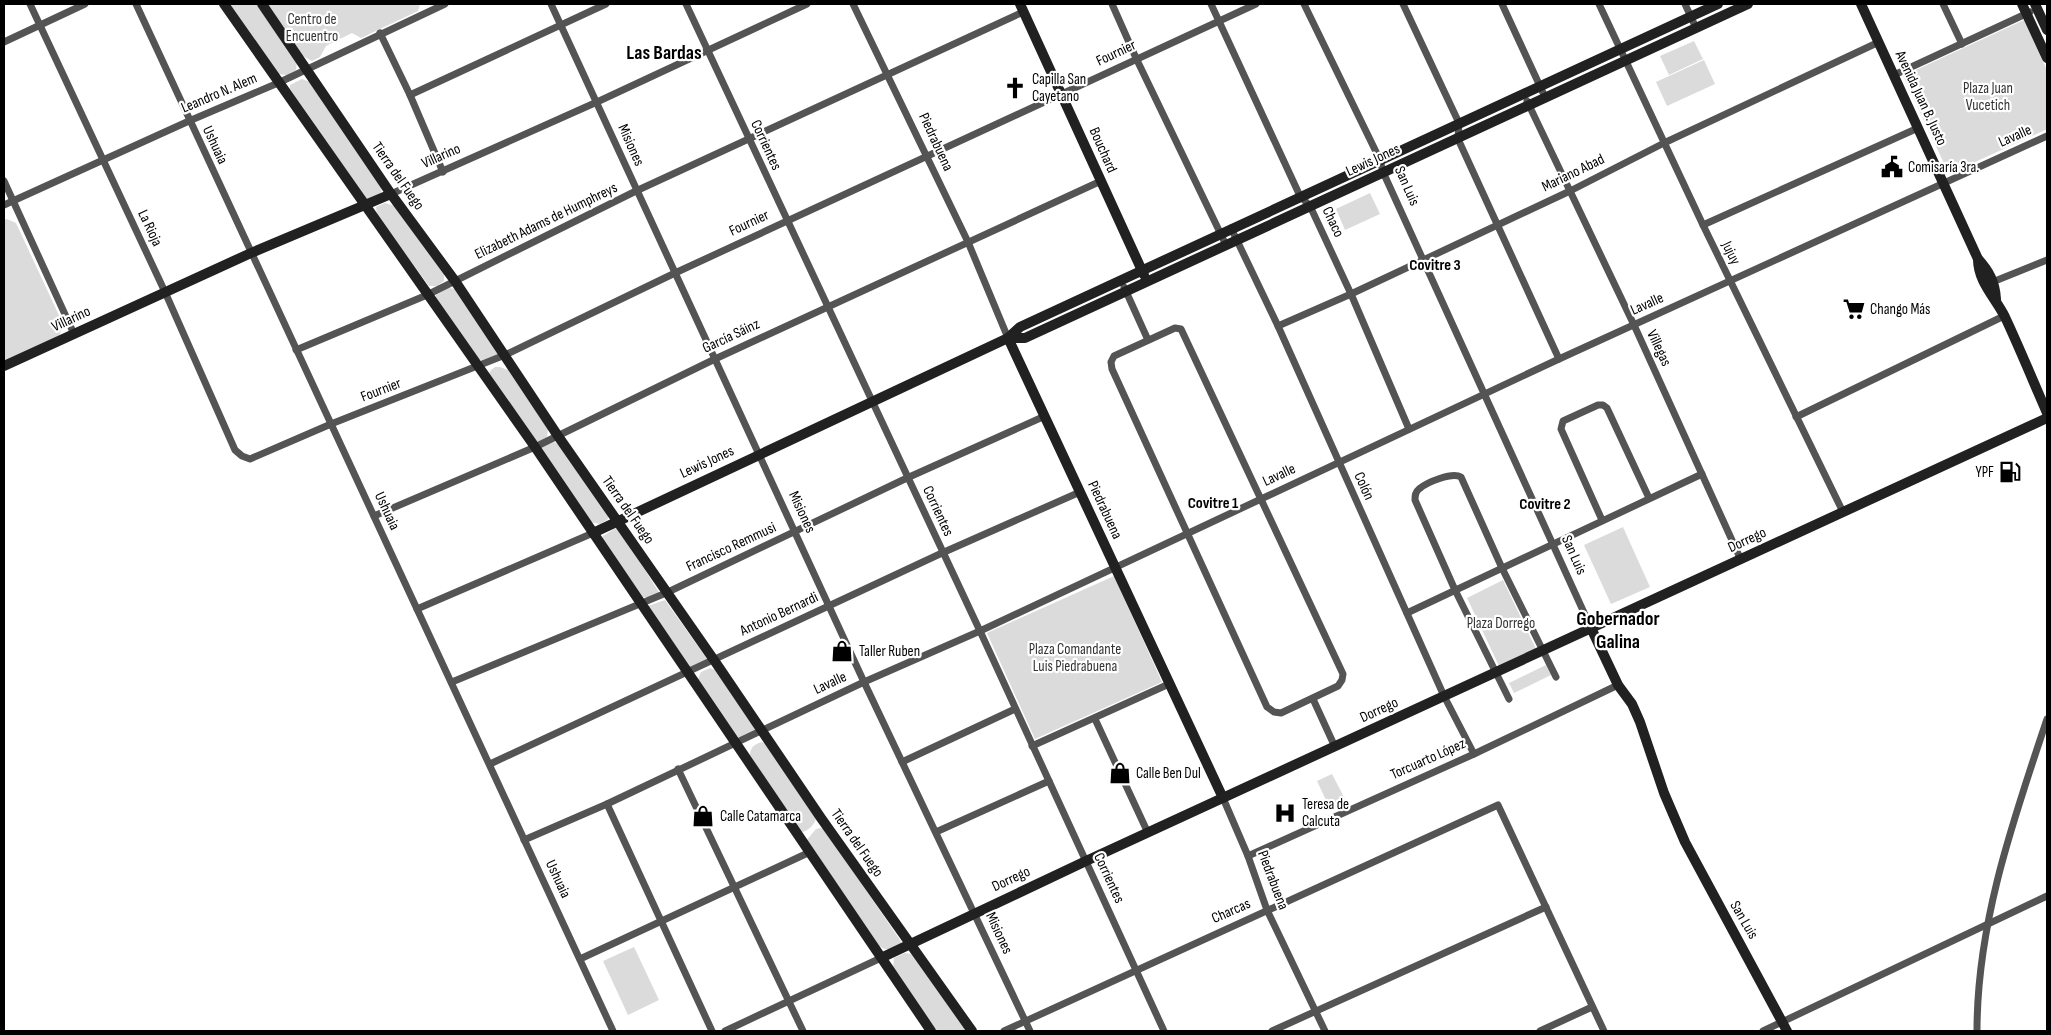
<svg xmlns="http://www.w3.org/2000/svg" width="2051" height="1035" viewBox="0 0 2051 1035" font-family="'Sofia Sans Condensed',sans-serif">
  <rect width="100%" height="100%" fill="#fff"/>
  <g fill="#dbdbdb">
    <path d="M230,4H257L297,62L296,70L287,75L277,74Z"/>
    <path d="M268,4H420L418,11L361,38L352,33L326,46L320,57L312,61L303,56Z"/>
    <path d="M2024,20L2047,70V129L1949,174L1903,76Z"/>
    <path d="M1694,41L1703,59L1669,75L1660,56Z"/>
    <path d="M1704,60L1715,84L1667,106L1656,82Z"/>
    <path d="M302,79L310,82L382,186L381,193L368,201L290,89V85Z"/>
    <path d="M1370,193L1380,214L1345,230L1336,209Z"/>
    <path d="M385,203L395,206L444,274V281L437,286H429L377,215L376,207Z"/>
    <path d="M7,219L16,223L63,324L59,337L4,362V220Z"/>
    <path d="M449,288L456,289L499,354L482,360L478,359L436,298V295Z"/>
    <path d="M495,367H500L508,370L548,429L547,437L539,442L535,441L488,375L491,370Z"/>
    <path d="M554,442L558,444L609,516L607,520L600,524L590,522L541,451L542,447Z"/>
    <path d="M1623,527L1650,587L1611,604L1584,545Z"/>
    <path d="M616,528L619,529L660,594L652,598L643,597L602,539L603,536Z"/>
    <path d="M1114,576L1162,682L1035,739L987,633Z"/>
    <path d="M1503,580L1536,649L1499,666L1467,598Z"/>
    <path d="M665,600L707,659L692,668L688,666L648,606Z"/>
    <path d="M1546,665L1551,675L1514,693L1509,683Z"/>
    <path d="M710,668L715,670L755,728L756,732L740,738L735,735L698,679L701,672Z"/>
    <path d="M762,742L765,743L816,818C815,824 809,830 803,832L799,830L750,755C750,747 755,744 762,742Z"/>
    <path d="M1332,774L1347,803L1331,811L1317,781Z"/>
    <path d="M820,828L824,829L900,940L902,945L897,949H885L879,946L806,841L816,829Z"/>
    <path d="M634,947L659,1000L628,1015L603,961Z"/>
    <path d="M905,953L911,954L966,1031H937L893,968L894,958Z"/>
  </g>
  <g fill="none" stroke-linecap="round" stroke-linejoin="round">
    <g stroke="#545454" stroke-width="7">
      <path d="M30,4L165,292L235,450L242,456L250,459L331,424L505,355L675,273L1256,4"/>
      <path d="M136,4L613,1031"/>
      <path d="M551,4L864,682L1030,1031"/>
      <path d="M686,4L980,631L1164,1031"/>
      <path d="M853,4L968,242L1008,338"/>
      <path d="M1112,4L1136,58L1226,245"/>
      <path d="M1211,4L1300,196L1310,206L1351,294L1409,429"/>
      <path d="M1304,4L1380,160L1383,172L1591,628"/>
      <path d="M1403,4L1459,123L1458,139L1559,359"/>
      <path d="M1502,4L1545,97"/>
      <path d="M1599,4L1703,225L1843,512"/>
      <path d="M1685,4L1696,28"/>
      <path d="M1943,4L1962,44"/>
      <path d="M380,33L410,95L443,172"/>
      <path d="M4,42L85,4"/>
      <path d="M1894,75L2030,12"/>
      <path d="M410,95L606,4"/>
      <path d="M1527,101L1634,325L1741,560"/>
      <path d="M4,181L74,334"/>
      <path d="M391,194L597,102L807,4"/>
      <path d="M4,205L189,121L278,83L445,4"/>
      <path d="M1703,225L1918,128"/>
      <path d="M1231,228L1278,326L1444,696L1474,754"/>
      <path d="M1990,283L2047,260"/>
      <path d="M1124,287L1148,340"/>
      <path d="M1278,326L1351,294L1570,191L1664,143L1879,42"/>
      <path d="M1175,328L1181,329L1343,674L1342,680L1338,686L1281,713L1274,712L1267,707L1112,369L1111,362L1114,356Z"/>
      <path d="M296,350L427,295L636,191L1023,12"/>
      <path d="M1796,417L2004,316"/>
      <path d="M374,516L535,447L715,359L1101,181"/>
      <path d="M1602,520L1561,429L1563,421L1598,405H1603L1607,408L1649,498"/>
      <path d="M417,609L593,533"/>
      <path d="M1407,613L1702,474"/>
      <path d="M452,682L666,593L907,478L1045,416"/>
      <path d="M1313,699L1335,747"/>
      <path d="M1509,699L1455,590L1415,500C1415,496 1415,492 1419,489C1427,482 1452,472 1461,477L1502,568L1556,677"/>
      <path d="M1095,719L1148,833"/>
      <path d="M1032,746L1169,684"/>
      <path d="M902,762L1015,709"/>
      <path d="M490,764L942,553L1080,492"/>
      <path d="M678,769L803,1031"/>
      <path d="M1223,798L1248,856L1267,910L1325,1031"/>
      <path d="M607,804L712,1031"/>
      <path d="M936,832L1049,781"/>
      <path d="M524,840L607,804L864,682L980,631L1559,359L2047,136"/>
      <path d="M1248,856L1474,754L1618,685"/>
      <path d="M580,959L810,852"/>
      <path d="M725,1031L883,957"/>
      <path d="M1004,1031L1498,805L1604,1031"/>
      <path d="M1272,1031L1546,907"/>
      <path d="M1540,1031L1592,1007"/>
      <path d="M1763,1031L2047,896"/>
      <path d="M1977,1031C1977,923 2013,821 2047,719"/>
    </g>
    <g stroke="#212121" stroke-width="10">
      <path d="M224,4L535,447L931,1031"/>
      <path d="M262,4L391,194L455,281L558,436L714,660L821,818L972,1031"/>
      <path d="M1020,4L1144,275"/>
      <path d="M1861,4L1978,259C1989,271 1995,282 1996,299"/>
      <path d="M2022,4L2047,58"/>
      <path d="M2035,4L2047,30"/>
      <path d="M1978,259C1978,282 1995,297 2005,317C2020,349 2033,381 2047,413"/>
      <path d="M1008,338H1025L1748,4"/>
      <path d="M1008,338L1223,798"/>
      <path d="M4,366L251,253L391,194"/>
      <path d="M593,533L1008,338L1020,327L1718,4"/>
      <path d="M1591,628L1618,685L1632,704L1640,722L1664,793L1685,842L1787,1031"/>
      <path d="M883,957L1086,861L2047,418"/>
    </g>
  </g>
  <defs>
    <g id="church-bare" transform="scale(1.725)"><path d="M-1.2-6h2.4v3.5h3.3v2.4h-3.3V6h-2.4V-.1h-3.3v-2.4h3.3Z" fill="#000" stroke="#fff" stroke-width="2.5" paint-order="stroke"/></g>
    <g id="civic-bare" transform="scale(1.725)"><path d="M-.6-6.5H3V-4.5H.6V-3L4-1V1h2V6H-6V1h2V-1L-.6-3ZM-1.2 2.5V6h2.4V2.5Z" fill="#000" stroke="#fff" stroke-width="2.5" paint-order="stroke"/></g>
    <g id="supermarket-bare" transform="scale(1.725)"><path d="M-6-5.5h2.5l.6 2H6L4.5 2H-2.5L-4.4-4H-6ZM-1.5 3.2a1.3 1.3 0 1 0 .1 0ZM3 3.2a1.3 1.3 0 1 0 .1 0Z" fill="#000" stroke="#fff" stroke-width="2.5" paint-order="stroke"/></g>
    <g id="fuel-bare" transform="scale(1.725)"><path d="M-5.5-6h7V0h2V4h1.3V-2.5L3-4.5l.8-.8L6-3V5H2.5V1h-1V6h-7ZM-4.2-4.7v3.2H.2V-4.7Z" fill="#000" stroke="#fff" stroke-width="2.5" paint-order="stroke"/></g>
    <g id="shop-bare" transform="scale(1.725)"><path d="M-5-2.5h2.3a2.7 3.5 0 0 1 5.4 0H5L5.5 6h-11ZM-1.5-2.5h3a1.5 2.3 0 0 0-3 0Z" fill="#000" stroke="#fff" stroke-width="2.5" paint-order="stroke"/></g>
    <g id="hospital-bare" transform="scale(1.725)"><path d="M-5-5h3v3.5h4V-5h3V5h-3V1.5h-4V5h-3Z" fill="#000" stroke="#fff" stroke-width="2.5" paint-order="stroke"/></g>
  </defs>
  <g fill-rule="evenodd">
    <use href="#church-bare" x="1015" y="88"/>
    <use href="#civic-bare" x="1892" y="167"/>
    <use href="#supermarket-bare" x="1854" y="309"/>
    <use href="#fuel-bare" x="2010" y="472"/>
    <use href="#shop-bare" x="842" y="651"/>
    <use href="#shop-bare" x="1120" y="773"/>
    <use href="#hospital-bare" x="1285" y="813"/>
    <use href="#shop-bare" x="703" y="816"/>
  </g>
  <g text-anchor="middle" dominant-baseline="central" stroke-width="4.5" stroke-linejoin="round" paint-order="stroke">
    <g font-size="15" fill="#323232" stroke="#fff">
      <text x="312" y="19">Centro de<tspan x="312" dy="17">Encuentro</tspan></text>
      <text x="1988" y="88">Plaza Juan<tspan x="1988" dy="17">Vucetich</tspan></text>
      <text x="1501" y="623">Plaza Dorrego</text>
      <text x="1075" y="649">Plaza Comandante<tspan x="1075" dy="17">Luis Piedrabuena</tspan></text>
    </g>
    <g font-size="15" fill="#000" stroke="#fff">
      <text transform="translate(1116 53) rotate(-25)">Fournier</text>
      <text transform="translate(219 93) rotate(-23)">Leandro N. Alem</text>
      <text transform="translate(1921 98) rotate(65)">Avenida Juan B. Justo</text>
      <text transform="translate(2015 136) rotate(-24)">Lavalle</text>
      <text transform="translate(936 142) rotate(65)">Piedrabuena</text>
      <text transform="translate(215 145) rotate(65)">Ushuaia</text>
      <text transform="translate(631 145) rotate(66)">Misiones</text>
      <text transform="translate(766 145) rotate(65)">Corrientes</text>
      <text transform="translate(1103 150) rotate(66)">Bouchard</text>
      <text transform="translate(441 156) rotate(-24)">Villarino</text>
      <text transform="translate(1373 160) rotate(-25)">Lewis Jones</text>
      <text transform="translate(1573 173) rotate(-26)">Mariano Abad</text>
      <text transform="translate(398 176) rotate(55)">Tierra del Fuego</text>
      <text transform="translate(1407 186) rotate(66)">San Luis</text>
      <text transform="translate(546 221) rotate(-26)">Elizabeth Adams de Humphreys</text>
      <text transform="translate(1333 222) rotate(65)">Chaco</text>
      <text transform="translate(749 223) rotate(-25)">Fournier</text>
      <text transform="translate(150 228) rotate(65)">La Rioja</text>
      <text transform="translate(1731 253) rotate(64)">Jujuy</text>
      <text transform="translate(1647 304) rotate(-24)">Lavalle</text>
      <text transform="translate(71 319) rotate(-25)">Villarino</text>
      <text transform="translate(731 336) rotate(-25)">García Sáinz</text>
      <text transform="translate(1659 348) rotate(65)">Villegas</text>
      <text transform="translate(381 390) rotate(-21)">Fournier</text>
      <text transform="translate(707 462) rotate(-25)">Lewis Jones</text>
      <text transform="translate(1279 475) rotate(-25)">Lavalle</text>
      <text transform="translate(1364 486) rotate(66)">Colón</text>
      <text transform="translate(628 510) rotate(55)">Tierra del Fuego</text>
      <text transform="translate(1105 510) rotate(65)">Piedrabuena</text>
      <text transform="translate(387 511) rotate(65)">Ushuaia</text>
      <text transform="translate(938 511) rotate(65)">Corrientes</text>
      <text transform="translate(802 512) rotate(65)">Misiones</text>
      <text transform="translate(1747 540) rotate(-25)">Dorrego</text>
      <text transform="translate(731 547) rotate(-25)">Francisco Remmusi</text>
      <text transform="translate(1574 555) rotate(66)">San Luis</text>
      <text transform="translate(779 614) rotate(-25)">Antonio Bernardi</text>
      <text transform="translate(830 683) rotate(-25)">Lavalle</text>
      <text transform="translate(1379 710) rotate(-25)">Dorrego</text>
      <text transform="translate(1428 759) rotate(-24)">Torcuarto López</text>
      <text transform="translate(857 843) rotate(55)">Tierra del Fuego</text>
      <text transform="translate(1109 878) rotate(65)">Corrientes</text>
      <text transform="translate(558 879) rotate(65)">Ushuaia</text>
      <text transform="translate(1011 879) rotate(-25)">Dorrego</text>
      <text transform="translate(1273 880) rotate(69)">Piedrabuena</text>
      <text transform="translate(1231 911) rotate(-24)">Charcas</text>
      <text transform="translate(1744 920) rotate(60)">San Luis</text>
      <text transform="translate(999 933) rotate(65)">Misiones</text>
    </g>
    <g font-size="15" fill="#000" stroke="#fff" text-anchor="start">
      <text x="1032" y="79">Capilla San<tspan x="1032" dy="17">Cayetano</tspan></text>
      <text x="1908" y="167">Comisaría 3ra.</text>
      <text x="1870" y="309">Chango Más</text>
      <text x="1994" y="472" text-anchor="end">YPF</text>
      <text x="859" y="651">Taller Ruben</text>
      <text x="1136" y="773">Calle Ben Dul</text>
      <text x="1302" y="804">Teresa de<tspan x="1302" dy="17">Calcuta</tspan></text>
      <text x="720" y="816">Calle Catamarca</text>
    </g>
    <g font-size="16" font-weight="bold" fill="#000" stroke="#fff">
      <text x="1435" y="265">Covitre 3</text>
      <text x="1213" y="503">Covitre 1</text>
      <text x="1545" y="504">Covitre 2</text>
    </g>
    <g font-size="20" font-weight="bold" fill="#000" stroke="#fff">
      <text x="664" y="53">Las Bardas</text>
      <text x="1618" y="619">Gobernador<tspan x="1618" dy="23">Galina</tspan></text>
    </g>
  </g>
  <rect width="2051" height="1035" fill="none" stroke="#000000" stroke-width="10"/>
</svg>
